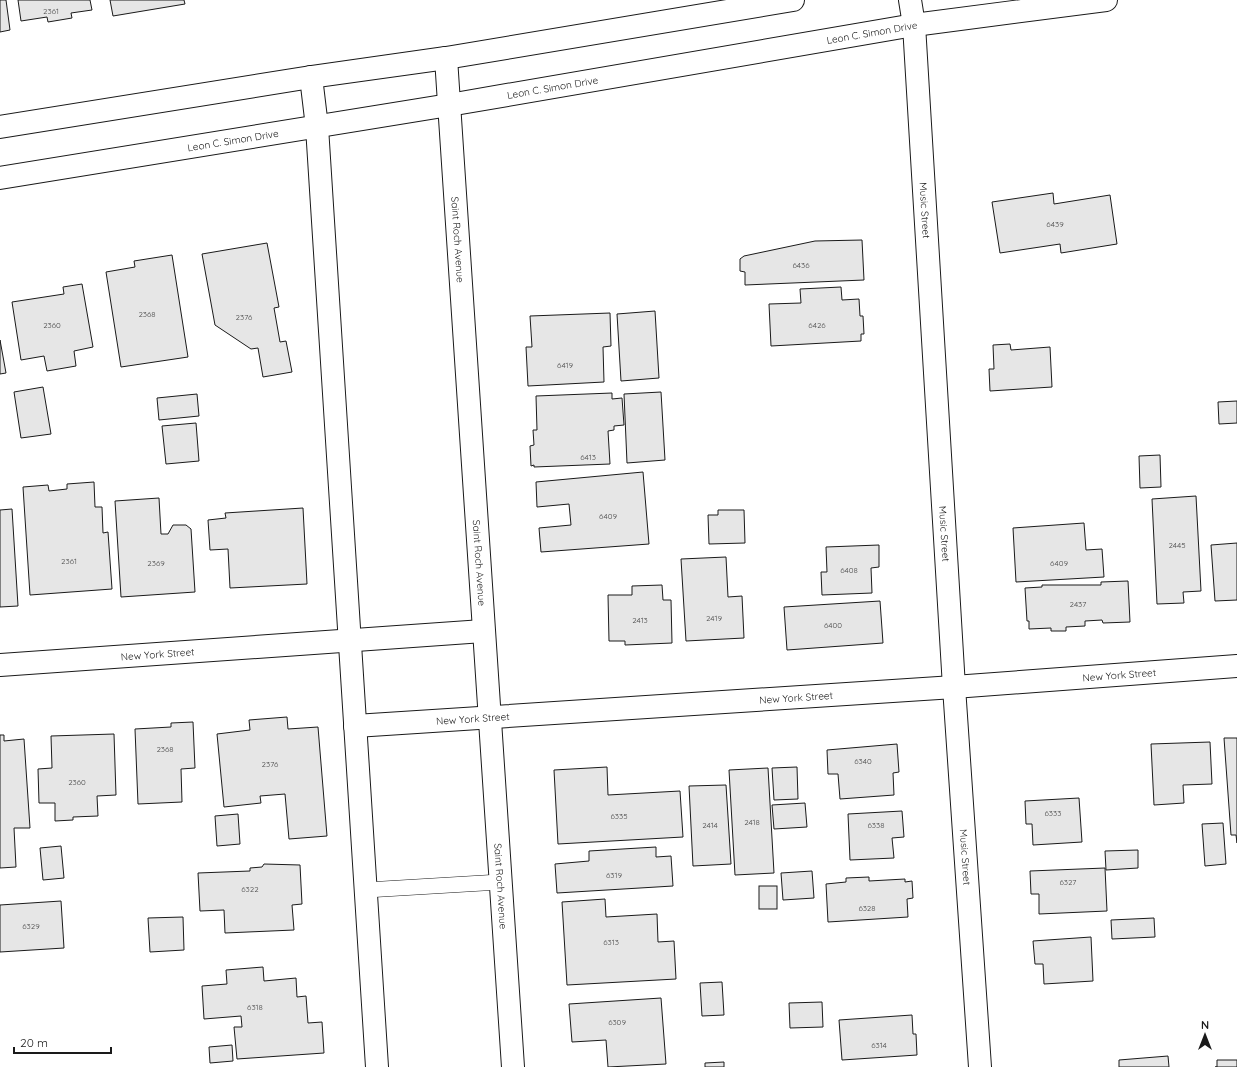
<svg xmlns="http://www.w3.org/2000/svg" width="1237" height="1067" viewBox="0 0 1237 1067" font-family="Quicksand,sans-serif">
  <rect width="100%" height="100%" fill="#fff"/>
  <g fill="#e6e6e6" stroke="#1a1a1a">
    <path d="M0,0H6L10,30L0,32Z"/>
    <path d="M18,0H90L92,10L71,13L72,18L48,22L47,17L21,21Z"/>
    <path d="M110,0H184L185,4L113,16Z"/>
    <path d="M1053,193L1054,204L1110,195L1117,244L1061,253L1060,244L1000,253L992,202Z"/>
    <path d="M862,240L864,280L745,285V272L740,271V259L744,256L815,241Z"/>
    <path d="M267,243L279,307L274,308L280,342L286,341L292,372L263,377L258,348L251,349L215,325L202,254Z"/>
    <path d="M172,255L188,357L121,367L106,272L135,267L134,261Z"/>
    <path d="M82,284L93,347L74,351L76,366L47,371L44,356L21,360L12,302L64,294L63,287Z"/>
    <path d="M841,287L842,300L859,299L860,316H863L864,334H861V341L771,346L769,304L801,303L800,289Z"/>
    <path d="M655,311L659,378L621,381L617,314Z"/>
    <path d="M610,313L611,346L603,347L604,382L528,386L526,347H532L530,316Z"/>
    <path d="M0,340L6,373L0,374Z"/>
    <path d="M1010,344L1011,350L1050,347L1052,387L990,391L989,369H994L993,345Z"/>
    <path d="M43,387L51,434L21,438L14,392Z"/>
    <path d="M661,392L665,460L627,463L624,394Z"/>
    <path d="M612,393V399L622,398L624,425L614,426V430L608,431L610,464L534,467V465L531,466L530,446L534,445L533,430H537L536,396Z"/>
    <path d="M197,394L199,416L159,420L157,398Z"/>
    <path d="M1237,401V423L1219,424L1218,402Z"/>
    <path d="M196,423L199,461L166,464L162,426Z"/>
    <path d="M1160,455L1161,487L1140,488L1139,456Z"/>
    <path d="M643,472L649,544L541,552L539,528L571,525L569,504L537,507L536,482Z"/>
    <path d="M94,482L95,507H102L103,533L108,532L112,589L30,595L23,487L48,485L49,491L67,489V484Z"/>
    <path d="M1196,496L1201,591L1183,592L1184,603L1157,604L1152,499Z"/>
    <path d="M159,498L161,534H168L173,525H186L191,529L195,592L121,597L115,501Z"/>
    <path d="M303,508L307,584L230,588L228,549L210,550L208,520L226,518L225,513Z"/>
    <path d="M12,509L18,606L0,607V510Z"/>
    <path d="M718,510H744L745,543L709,544L708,515H718Z"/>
    <path d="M1084,523L1086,550L1102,549L1104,577L1016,582L1013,528Z"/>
    <path d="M1237,543V600L1215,601L1211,545Z"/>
    <path d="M879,545V567L871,568L872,593L822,595L821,572H827L826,547Z"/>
    <path d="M726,557L728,597L742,596L744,638L686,641L681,559Z"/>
    <path d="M1128,581L1130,622L1103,623L1102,620L1085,621V626L1066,627V631H1051V628L1029,629V621H1027L1025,588L1042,587V585H1101V582Z"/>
    <path d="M662,585L663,600H671L672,643L625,645V641H609L608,595H632V586Z"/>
    <path d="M880,601L883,643L787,650L784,607Z"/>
    <path d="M287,717L288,729L318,727L327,836L289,839L285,794L260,796L261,803L224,807L217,734L250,730L249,720Z"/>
    <path d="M193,722L195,768L181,769L182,802L138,804L135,729L171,727V723Z"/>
    <path d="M114,734L116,795L97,796L98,816L73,817V820L55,821V803H39L38,769L52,768L51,736Z"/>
    <path d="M0,735H4V741L24,739L30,828H14L16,867L0,868Z"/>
    <path d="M1224,738H1237V843L1236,835H1231Z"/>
    <path d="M1210,742L1212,784L1183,785L1184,803L1154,805L1151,744Z"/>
    <path d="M897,744L899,772L893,773L894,795L840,799L838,774H828L827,750Z"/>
    <path d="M607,767L608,795L680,791L683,837L558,844L554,770Z"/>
    <path d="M797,767L798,799L774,800L772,768Z"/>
    <path d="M768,768L774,873L735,875L729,770Z"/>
    <path d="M726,785L731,864L693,866L689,786Z"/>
    <path d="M1079,798L1082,842L1033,845L1032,824H1026L1025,801Z"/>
    <path d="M805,803L807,827L774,829L772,805Z"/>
    <path d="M902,811L904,837L892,838L894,858L850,860L848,814Z"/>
    <path d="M238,814L240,844L217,846L215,816Z"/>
    <path d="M1223,823L1226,864L1205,866L1202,824Z"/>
    <path d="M61,846L64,878L43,880L40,848Z"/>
    <path d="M656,847V857L671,856L673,886L557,893L555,864L589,861V851Z"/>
    <path d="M1138,850V868L1106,870L1105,851Z"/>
    <path d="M264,864L300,865L302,904L292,905L294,930L225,933L224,910L200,911L198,873L250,871V868L262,867Z"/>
    <path d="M1105,868L1107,911L1039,914V894H1031L1030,871Z"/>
    <path d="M812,871L814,898L783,900L781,873Z"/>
    <path d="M869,877V881L905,879V882L912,881L913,898L907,899L908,917L828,922L826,884L846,882V878Z"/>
    <rect x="759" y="886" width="18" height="23"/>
    <path d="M605,899L606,917L657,914L658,942L674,941L676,979L567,985L562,902Z"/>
    <path d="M61,901L64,948L0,952V905Z"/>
    <path d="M183,917L184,950L150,952L148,918Z"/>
    <path d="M1154,918L1155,937L1112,939L1111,920Z"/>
    <path d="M1091,937L1093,981L1044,984L1043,964H1035L1033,941Z"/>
    <path d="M263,967L264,981L296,978L297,997L306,996L308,1023L322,1022L324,1053L237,1059L234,1027H242L241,1016L204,1019L202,986L227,984L226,970Z"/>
    <path d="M722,982L724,1015L702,1016L700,983Z"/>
    <path d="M661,998L666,1064L608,1067L606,1040L572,1042L569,1004Z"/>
    <path d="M822,1002L823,1027L790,1028L789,1003Z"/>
    <path d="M912,1015L913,1034H916L917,1055L842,1060L839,1020Z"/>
    <path d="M232,1045L233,1061L210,1063L209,1047Z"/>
    <path d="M1168,1056L1169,1067H1119V1060Z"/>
    <path d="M1217,1060H1237V1067H1215H1217Z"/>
    <path d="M724,1062V1067H705V1063Z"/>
  </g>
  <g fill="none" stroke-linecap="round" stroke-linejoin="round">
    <g stroke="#1a1a1a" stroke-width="16">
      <path id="lane" d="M366,890L500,882"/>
    </g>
    <g stroke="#1a1a1a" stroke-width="24">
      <g id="street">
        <path id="s1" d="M910,0L914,25L954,687L980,1067"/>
        <path id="s2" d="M446,58L513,1067"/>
        <path d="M311,77L317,127L377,1067"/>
        <path id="s3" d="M0,665L483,631"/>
        <path id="s4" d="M355,726L954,687L1237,666"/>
      </g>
    </g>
    <g stroke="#1a1a1a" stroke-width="24">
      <g id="secondary">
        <path d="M0,127L311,77L446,58L793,0"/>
        <path id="s5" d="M0,178L449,105L914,25L1106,0"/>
      </g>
    </g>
    <use href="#lane" stroke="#fff" stroke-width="15"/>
    <use href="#street" stroke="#fff" stroke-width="22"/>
    <use href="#secondary" stroke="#fff" stroke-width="22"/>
  </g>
  <g text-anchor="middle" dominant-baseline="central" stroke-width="3" stroke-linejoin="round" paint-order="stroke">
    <g font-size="8" fill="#4d4d4d">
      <text x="51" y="11">2361</text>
      <text x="1055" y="224">6439</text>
      <text x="801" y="265">6436</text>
      <text x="147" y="314">2368</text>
      <text x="244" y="317">2376</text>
      <text x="52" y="325">2360</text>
      <text x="817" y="325">6426</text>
      <text x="565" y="365">6419</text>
      <text x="588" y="457">6413</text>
      <text x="608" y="516">6409</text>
      <text x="1177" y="545">2445</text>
      <text x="69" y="561">2361</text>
      <text x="156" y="563">2369</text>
      <text x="1059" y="563">6409</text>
      <text x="849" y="570">6408</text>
      <text x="1078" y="604">2437</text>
      <text x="714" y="618">2419</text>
      <text x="640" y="620">2413</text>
      <text x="833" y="625">6400</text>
      <text x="165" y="749">2368</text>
      <text x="863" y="761">6340</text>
      <text x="270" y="764">2376</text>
      <text x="77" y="782">2360</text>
      <text x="1053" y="813">6333</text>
      <text x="619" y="816">6335</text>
      <text x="752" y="822">2418</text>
      <text x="710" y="825">2414</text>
      <text x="876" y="825">6338</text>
      <text x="614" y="875">6319</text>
      <text x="1068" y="882">6327</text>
      <text x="250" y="889">6322</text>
      <text x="867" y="908">6328</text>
      <text x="31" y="926">6329</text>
      <text x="611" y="942">6313</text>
      <text x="255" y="1007">6318</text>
      <text x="617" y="1022">6309</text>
      <text x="879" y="1045">6314</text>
    </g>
    <g font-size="10" fill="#1a1a1a" stroke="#fff">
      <text stroke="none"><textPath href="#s5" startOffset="884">Leon C. Simon Drive</textPath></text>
      <text stroke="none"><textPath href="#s5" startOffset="560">Leon C. Simon Drive</textPath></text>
      <text stroke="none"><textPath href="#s5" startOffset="236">Leon C. Simon Drive</textPath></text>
      <text stroke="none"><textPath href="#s1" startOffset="211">Music Street</textPath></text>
      <text stroke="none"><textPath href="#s2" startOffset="182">Saint Roch Avenue</textPath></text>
      <text stroke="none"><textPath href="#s1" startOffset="535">Music Street</textPath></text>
      <text stroke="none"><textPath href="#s2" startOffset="506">Saint Roch Avenue</textPath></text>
      <text stroke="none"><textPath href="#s3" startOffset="158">New York Street</textPath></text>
      <text stroke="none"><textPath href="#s4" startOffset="766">New York Street</textPath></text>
      <text stroke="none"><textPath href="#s4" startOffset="442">New York Street</textPath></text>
      <text stroke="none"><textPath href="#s4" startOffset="118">New York Street</textPath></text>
      <text stroke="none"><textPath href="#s1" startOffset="859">Music Street</textPath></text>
      <text stroke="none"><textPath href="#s2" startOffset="830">Saint Roch Avenue</textPath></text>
    </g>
  </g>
  <g transform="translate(1205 1035)" stroke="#ffffff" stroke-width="3" paint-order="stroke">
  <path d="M0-3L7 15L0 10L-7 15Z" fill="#1a1a1a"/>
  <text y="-6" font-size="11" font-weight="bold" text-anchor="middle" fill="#1a1a1a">N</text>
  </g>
  <path d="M14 1047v6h97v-6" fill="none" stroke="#1a1a1a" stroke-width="2"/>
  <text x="20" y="1047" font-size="12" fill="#1a1a1a" stroke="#ffffff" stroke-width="3" paint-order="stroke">20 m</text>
</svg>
